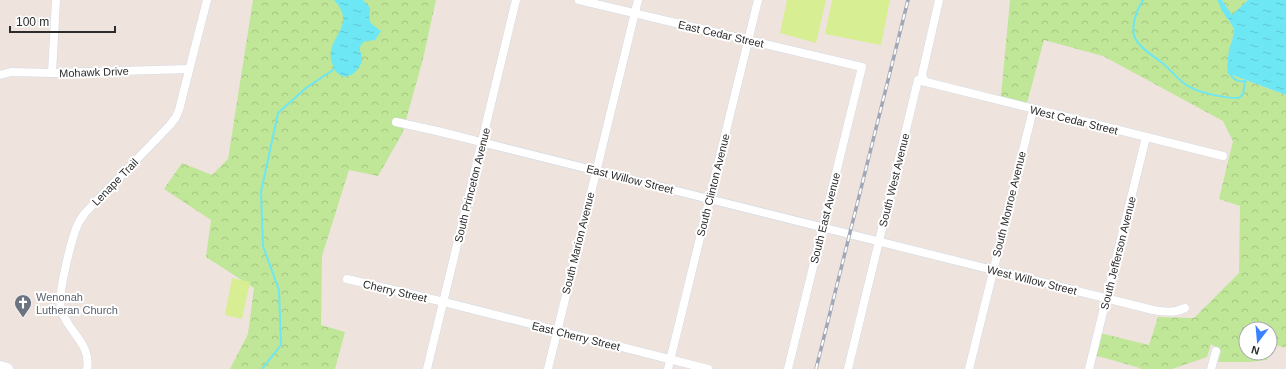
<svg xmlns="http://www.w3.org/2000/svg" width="1286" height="369" viewBox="0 0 1286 369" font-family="Arial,sans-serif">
  <defs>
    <pattern id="forest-crowns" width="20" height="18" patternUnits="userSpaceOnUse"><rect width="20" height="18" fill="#c0e698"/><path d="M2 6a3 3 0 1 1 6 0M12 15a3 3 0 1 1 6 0" fill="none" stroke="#a5c583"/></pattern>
    <pattern id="water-ripples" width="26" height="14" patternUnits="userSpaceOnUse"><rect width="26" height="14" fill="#6de7f3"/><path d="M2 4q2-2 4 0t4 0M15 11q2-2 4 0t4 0" fill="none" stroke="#5fc6d0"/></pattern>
  </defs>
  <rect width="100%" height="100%" fill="#eee4dd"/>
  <g fill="url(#forest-crowns)">
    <path d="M253,0H436L422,63L402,134L378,176L349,170L322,256L321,325L345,332L335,369H230L248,334L254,288L206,257L211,220L164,189L182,163L212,175L228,159Z"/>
    <path d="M1010,0H1217L1234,29L1227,73L1286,95V348L1272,344L1270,350V329H1246V353H1269L1267,360L1250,362H1218L1221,351L1211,344L1207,357L1172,369H1140V368L1094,355L1100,333L1149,345L1158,317L1194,318L1239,273L1240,206L1219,199L1233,141L1223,121L1103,56L1044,40L1027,103L1001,96Z"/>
    <path d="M1222,0H1248L1232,16Z"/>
  </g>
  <g fill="#d7ee93">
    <path d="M787,0H826L816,43L780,33Z"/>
    <path d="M832,0H890L881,45L825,34Z"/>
    <path d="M232,278L250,282L242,319L225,315Z"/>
  </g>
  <g fill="url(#water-ripples)">
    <path d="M334,0H363L370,8C369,24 368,21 381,31L375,40C370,41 364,40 361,45C358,50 362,54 362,59C362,68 349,81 340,75C336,73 333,67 332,63C324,37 359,27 334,0Z"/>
    <path d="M1217,0H1222L1232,15L1248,0H1286V95L1227,73L1234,29Z"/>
  </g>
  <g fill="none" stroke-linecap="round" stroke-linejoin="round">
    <g stroke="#6de7f3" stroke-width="2">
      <path d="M1143,0C1137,9 1130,27 1135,38C1139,47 1150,54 1157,59C1168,66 1175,77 1185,84C1197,93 1224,98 1239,98L1243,94L1245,82"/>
      <path d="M1219,0L1222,9L1228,18"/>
      <path d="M1228,68L1230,49L1233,41"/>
      <path d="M1229,72C1232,79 1239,83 1246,81"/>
      <path d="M262,369L281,345L279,290L263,246L261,192L278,113L306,88L336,68"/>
    </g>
    <g stroke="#d2d9e5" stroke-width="9">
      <g id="street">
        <path d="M579,0L862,67L788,369"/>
        <path d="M52,73L56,0"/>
        <path d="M0,75L11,72L52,73L189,69"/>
        <path d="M925,82L922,75L939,0"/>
        <path d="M396,122L437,131L1153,310C1165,312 1174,313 1185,308"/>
        <path d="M347,279L444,302L708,369"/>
        <path d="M87,369C92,343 66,331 61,308C57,295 72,237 78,224C80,220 82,217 85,213L170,125L176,117L179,110L207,0"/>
        <path d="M427,369L516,0"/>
        <path d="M548,369L638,0"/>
        <path d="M668,369L758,0"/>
        <path d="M848,369L918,80L1223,156"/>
        <path d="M969,369L1033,110"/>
        <path d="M1089,369L1146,137"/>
        <path d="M1211,369L1216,351"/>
      </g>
    </g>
    <g stroke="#d2d9e5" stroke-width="13">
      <path id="secondary" d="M0,367L7,369"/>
    </g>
    <use href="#street" stroke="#fff" stroke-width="8"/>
    <use href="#secondary" stroke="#fff" stroke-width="12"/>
    <g stroke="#a0a7b7" stroke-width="3.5">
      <path id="rail" d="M816,369L908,0"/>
    </g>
    <use href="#rail" stroke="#fff" stroke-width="2" stroke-dasharray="6" stroke-linecap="butt"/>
  </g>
  <defs>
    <g id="church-pin" transform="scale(0.9)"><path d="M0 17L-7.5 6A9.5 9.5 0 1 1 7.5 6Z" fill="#6b7280" stroke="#fff"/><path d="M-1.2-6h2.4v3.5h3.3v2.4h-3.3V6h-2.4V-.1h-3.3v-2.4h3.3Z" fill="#fff"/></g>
  </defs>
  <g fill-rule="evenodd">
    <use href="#church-pin" x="23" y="303"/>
  </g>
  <g text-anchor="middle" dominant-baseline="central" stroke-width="4" stroke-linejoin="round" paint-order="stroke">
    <g font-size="11" fill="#2c2c2c" stroke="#fff">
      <text transform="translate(721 34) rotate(13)">East Cedar Street</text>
      <text transform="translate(94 72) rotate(-2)">Mohawk Drive</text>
      <text transform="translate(1074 120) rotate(14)">West Cedar Street</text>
      <text transform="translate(630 179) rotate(14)">East Willow Street</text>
      <text transform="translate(894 180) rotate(-76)">South West Avenue</text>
      <text transform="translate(115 182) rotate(-46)">Lenape Trail</text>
      <text transform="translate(472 185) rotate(-76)">South Princeton Avenue</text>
      <text transform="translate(713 185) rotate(-76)">South Clinton Avenue</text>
      <text transform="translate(1009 204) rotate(-76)">South Monroe Avenue</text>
      <text transform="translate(825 218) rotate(-76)">South East Avenue</text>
      <text transform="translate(578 243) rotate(-76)">South Marion Avenue</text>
      <text transform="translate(1118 253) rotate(-76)">South Jefferson Avenue</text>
      <text transform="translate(1032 280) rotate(14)">West Willow Street</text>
      <text transform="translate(395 291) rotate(13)">Cherry Street</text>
      <text transform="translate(576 336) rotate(14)">East Cherry Street</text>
    </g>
    <g font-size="11" fill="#5b616d" stroke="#fff" text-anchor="start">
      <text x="36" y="297">Wenonah<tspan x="36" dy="13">Lutheran Church</tspan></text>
    </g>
  </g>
  <g transform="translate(1258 341) rotate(196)"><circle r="19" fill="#ffffff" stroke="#ababab"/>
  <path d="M0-3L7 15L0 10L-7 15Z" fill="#3981ff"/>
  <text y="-6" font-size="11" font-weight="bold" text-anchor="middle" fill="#2c2c2c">N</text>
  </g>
  <path d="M10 26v6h105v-6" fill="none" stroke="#2c2c2c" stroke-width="2"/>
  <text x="16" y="26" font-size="12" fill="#2c2c2c" stroke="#ffffff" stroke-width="3" paint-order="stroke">100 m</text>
</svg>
